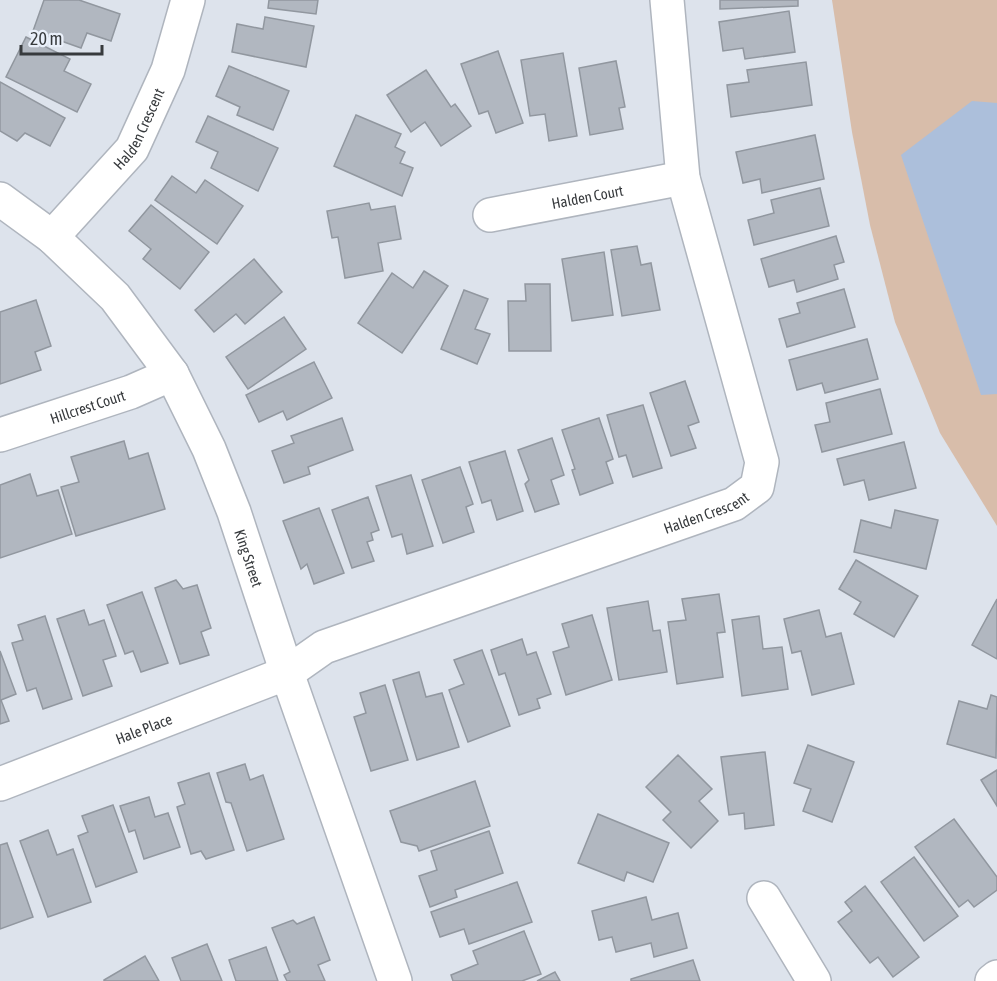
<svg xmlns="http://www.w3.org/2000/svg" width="997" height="981" viewBox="0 0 997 981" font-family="'Asap Condensed',sans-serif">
  <rect width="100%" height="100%" fill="#dde3ec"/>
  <path fill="#d8bdaa" d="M832,0H997V526L940,433L895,322L870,225L852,132Z"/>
  <path fill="#acbfdb" d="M972,101L997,103V394L981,395L901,155Z"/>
  <g fill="#b1b7c0" stroke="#91979f" stroke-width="1.5">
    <path d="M44,0H79L120,14L111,41L87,33L81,48L33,31Z"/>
    <path d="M269,0H318L316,14L268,8Z"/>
    <path d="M720,0H798V6L720,9Z"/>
    <path d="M789,11L795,52L745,59L743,48L723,51L719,22Z"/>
    <path d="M265,17L314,26L306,67L232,52L237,24L263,29Z"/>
    <path d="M26,37L70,59L64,71L91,84L77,112L6,77Z"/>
    <path d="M498,51L523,123L496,133L488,111L479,114L461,64Z"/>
    <path d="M563,53L577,136L549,141L545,114L530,116L521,60Z"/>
    <path d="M616,61L625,107L619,108L623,129L590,135L579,68Z"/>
    <path d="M806,62L812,105L731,117L727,85L749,82L747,70Z"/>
    <path d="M229,66L289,91L273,130L237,115L240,107L216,96Z"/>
    <path d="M426,70L451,107L455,104L471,126L441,146L425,122L411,132L387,95Z"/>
    <path d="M0,82L65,118L50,146L25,133L17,141L0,131Z"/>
    <path d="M356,115L401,134L395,147L405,152L400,163L413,168L402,196L334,166Z"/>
    <path d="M208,116L278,148L258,191L211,168L218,152L196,142Z"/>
    <path d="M815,135L824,179L762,193L760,179L743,183L736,152Z"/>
    <path d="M172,176L196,193L205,180L243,206L217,244L155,200Z"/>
    <path d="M820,188L829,226L754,245L748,220L774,213L771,200Z"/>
    <path d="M369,203L371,210L395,206L401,239L378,243L383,271L345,278L338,237L332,238L327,211Z"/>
    <path d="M151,205L209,252L180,289L143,259L151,249L129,231Z"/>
    <path d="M836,236L844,262L834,265L838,279L797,292L794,280L769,287L761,259Z"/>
    <path d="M637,246L641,265L651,263L660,310L622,316L611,250Z"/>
    <path d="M604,252L613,315L572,321L562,259Z"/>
    <path d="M254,259L282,292L245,324L236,314L214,332L195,310Z"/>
    <path d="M424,271L448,286L402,353L358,323L392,273L413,288Z"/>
    <path d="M525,284H550L551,351H509L508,301H526Z"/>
    <path d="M844,289L855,327L787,347L779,319L800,313L797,303Z"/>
    <path d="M464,290L488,299L475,329L490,334L477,364L441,349Z"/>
    <path d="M36,300L51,346L35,352L41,370L0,384V312Z"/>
    <path d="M284,317L306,349L248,389L226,357Z"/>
    <path d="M867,339L878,379L825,393L822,383L797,390L789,360Z"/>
    <path d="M314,362L332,398L287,420L283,411L259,422L246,395Z"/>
    <path d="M685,381L699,422L688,426L696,448L671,456L650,393Z"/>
    <path d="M880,389L892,434L822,452L815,425L830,422L826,403Z"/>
    <path d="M643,405L662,468L633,477L626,455L619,457L607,415Z"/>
    <path d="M342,418L353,450L308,467L310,474L284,483L272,451L294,443L291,436Z"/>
    <path d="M599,418L613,459L606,462L613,483L580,495L572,470L575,469L562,430Z"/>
    <path d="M552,438L564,475L551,480L559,504L535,512L525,484L529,480L518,450Z"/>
    <path d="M124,441L129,459L148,453L165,509L76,536L61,487L79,482L71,457Z"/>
    <path d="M904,442L916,488L869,500L864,480L844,485L837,459Z"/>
    <path d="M505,451L523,511L497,520L491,500L482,503L469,462Z"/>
    <path d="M460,467L473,504L466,507L474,532L443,543L422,480Z"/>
    <path d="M30,474L37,496L58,490L72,534L0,558V485Z"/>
    <path d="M411,475L433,546L407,554L402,534L392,537L376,486Z"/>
    <path d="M368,497L379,530L371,533L373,540L367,542L374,561L352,568L332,510Z"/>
    <path d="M319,508L344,573L314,584L307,564L301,569L283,521Z"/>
    <path d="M895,510L938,520L926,569L854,552L861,520L891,528Z"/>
    <path d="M856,560L918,596L894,637L854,614L861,602L839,589Z"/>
    <path d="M176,580L183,589L197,585L211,628L201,632L209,655L180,664L155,588Z"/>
    <path d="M142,592L168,663L141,672L133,651L125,654L107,605Z"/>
    <path d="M719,594L725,632L717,633L723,677L677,684L668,622L686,620L682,599Z"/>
    <path d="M997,599V659L972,645Z"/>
    <path d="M648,601L653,631L660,630L667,672L619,680L607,608Z"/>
    <path d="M84,610L89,625L104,620L116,656L103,660L112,686L83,696L57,619Z"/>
    <path d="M819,610L826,637L841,633L854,684L812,695L801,651L792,653L784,619Z"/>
    <path d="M592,615L612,680L566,695L553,652L569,647L562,624Z"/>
    <path d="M45,616L72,699L43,709L36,688L27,691L12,643L23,640L18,625Z"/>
    <path d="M759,616L763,649L782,647L788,689L742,696L732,620Z"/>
    <path d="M522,639L527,655L536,652L551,694L537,699L540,708L519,715L505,673L499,675L491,650Z"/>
    <path d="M482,650L510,726L468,742L449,690L464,684L454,660Z"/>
    <path d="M0,651L16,694L1,700L9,721L0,724Z"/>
    <path d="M419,672L426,697L442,693L459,747L417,760L393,680Z"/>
    <path d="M385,685L408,760L371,771L354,717L366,713L360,693Z"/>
    <path d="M991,695L997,697L996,758L947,744L959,701L987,709Z"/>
    <path d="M808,745L854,762L832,822L803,811L811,789L794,783Z"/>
    <path d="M765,752L774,825L745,829L744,813L729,815L721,757Z"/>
    <path d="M678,755L712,789L699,801L718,821L691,848L663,820L671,812L646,787Z"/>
    <path d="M245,764L250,780L263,775L284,839L247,851L231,803L226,802L217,773Z"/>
    <path d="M997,770V806L981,780Z"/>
    <path d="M209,773L234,850L206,859L201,851L191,854L177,807L185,804L178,783Z"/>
    <path d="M475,781L490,826L419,851L417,846L401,842L390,811Z"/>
    <path d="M149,797L155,817L168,813L180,847L144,859L135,830L129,832L120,806Z"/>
    <path d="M113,805L137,872L96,887L78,836L88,832L82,816Z"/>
    <path d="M598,814L669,843L653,882L627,872L624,881L578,863Z"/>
    <path d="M954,819L997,877V890L974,907L968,900L959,907L915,847Z"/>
    <path d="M48,830L57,855L73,849L91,902L48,917L20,841Z"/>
    <path d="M489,831L503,873L455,890L457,897L430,907L419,876L437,870L431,851Z"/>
    <path d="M7,843L33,917L0,929V845Z"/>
    <path d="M914,857L958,916L924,941L881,882Z"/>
    <path d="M517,882L532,922L469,944L464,929L440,937L431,912Z"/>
    <path d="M865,886L919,957L893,977L878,957L870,963L838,922L852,911L845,902Z"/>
    <path d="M646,897L652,920L678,913L687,948L654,957L651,943L616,952L612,937L599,940L592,911Z"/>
    <path d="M314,917L330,960L318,965L325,981H287L284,975L290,972L272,928L293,920L297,924Z"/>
    <path d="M524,931L541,974L522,981H453L451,975L478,964L473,951Z"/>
    <path d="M207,944L222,981H181L172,958Z"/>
    <path d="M266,947L278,981H236L229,960Z"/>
    <path d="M145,956L159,981H104V980Z"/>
    <path d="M693,960L700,981H631V979Z"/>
    <path d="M555,972L560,981H537Z"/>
  </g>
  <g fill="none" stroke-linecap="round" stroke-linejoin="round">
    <g stroke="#afb5be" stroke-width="36">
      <g id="minor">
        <path id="s1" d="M0,199L52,237L115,297L172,374L209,449L234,512L287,673L395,981"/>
        <path id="s2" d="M490,215L683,178"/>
        <path id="s3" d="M52,237L132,149L168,70L188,0"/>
        <path id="s4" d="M0,435L131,392L172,374"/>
        <path id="s5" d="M0,784L287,673L324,647L734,504L757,487L762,462L683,178L667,0"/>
        <path d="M764,898L814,981"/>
        <path d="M992,981L997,977"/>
      </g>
    </g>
    <use href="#minor" stroke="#fff" stroke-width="33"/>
  </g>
  <g text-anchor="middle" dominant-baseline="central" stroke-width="5" stroke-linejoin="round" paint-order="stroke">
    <g font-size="15" fill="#373a3d" stroke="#eaf0fa">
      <text stroke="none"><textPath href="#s3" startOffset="140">Halden Crescent</textPath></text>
      <text stroke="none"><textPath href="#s2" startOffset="99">Halden Court</textPath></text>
      <text stroke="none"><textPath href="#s4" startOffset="92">Hillcrest Court</textPath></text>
      <text stroke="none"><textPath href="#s5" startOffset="758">Halden Crescent</textPath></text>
      <text stroke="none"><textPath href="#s1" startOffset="447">King Street</textPath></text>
      <text stroke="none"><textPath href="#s5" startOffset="154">Hale Place</textPath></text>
    </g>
  </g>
  <path d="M21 45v9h81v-9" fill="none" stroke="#373a3d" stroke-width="3"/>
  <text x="30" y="45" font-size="18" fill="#373a3d" stroke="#eaf0fa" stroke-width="4.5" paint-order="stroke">20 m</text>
</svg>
